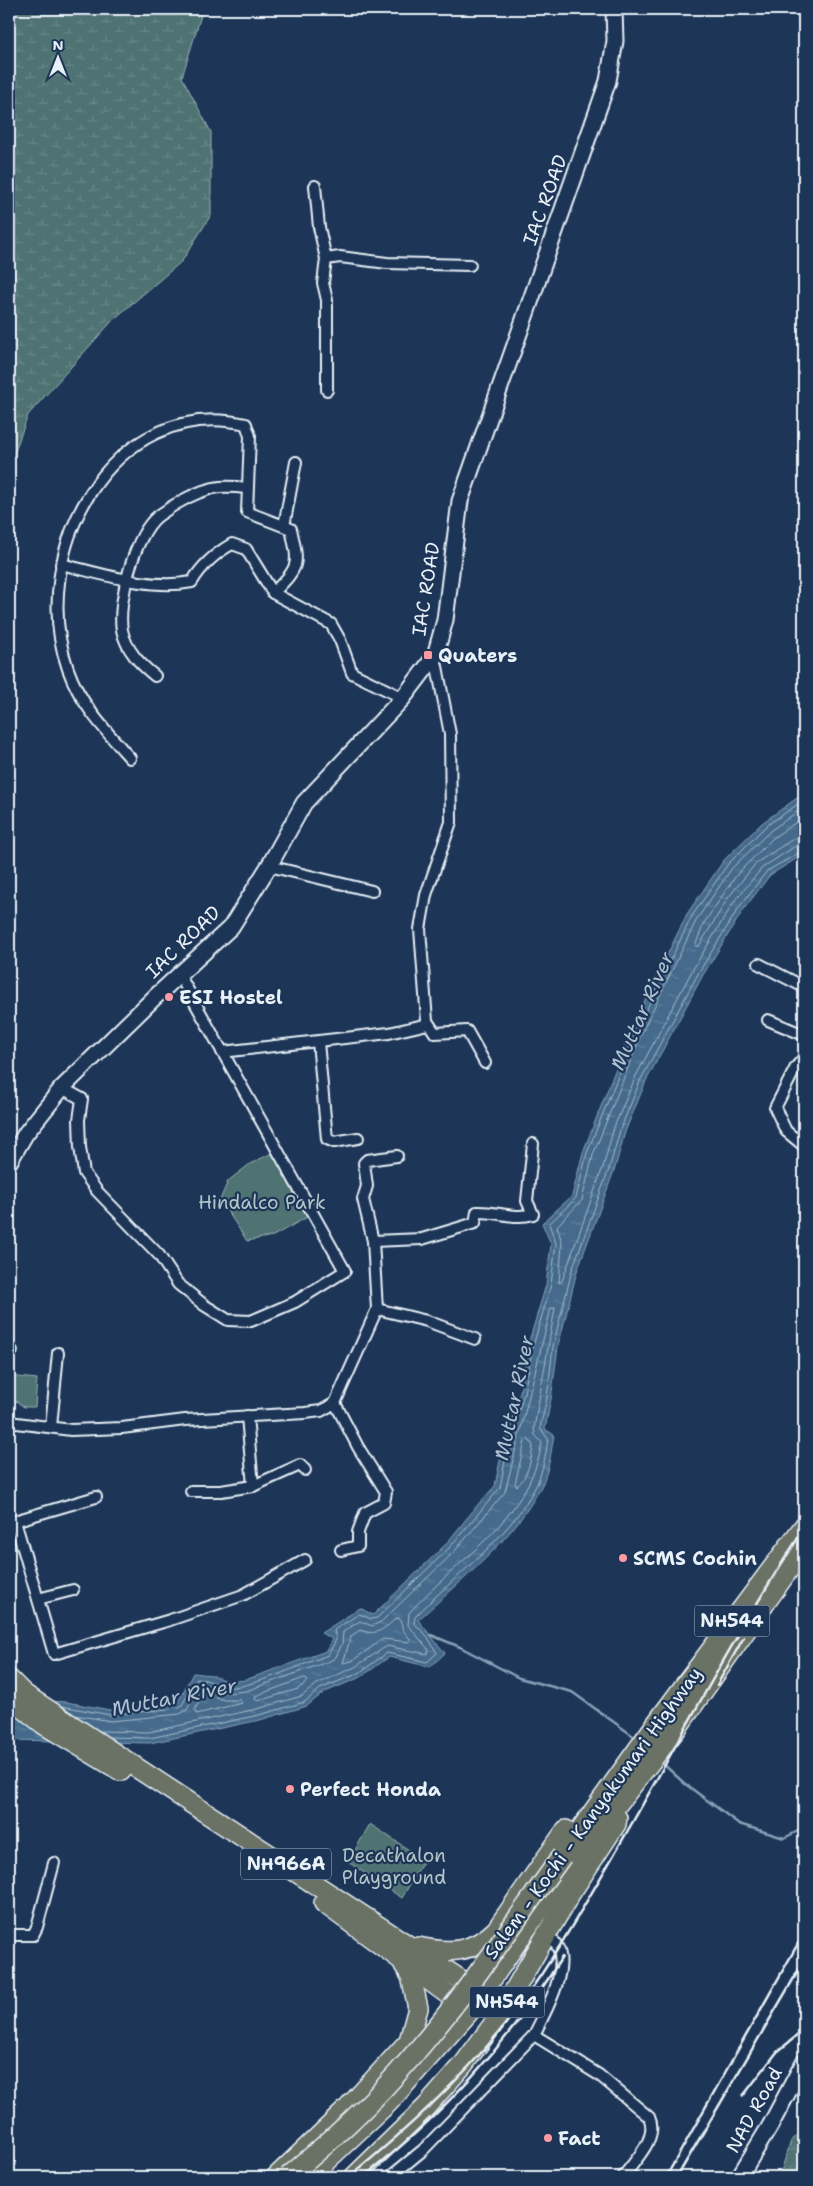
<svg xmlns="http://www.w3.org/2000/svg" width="813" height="2186" viewBox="0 0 813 2186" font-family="'Shantell Sans',sans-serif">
  <defs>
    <pattern id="wetland-marsh" width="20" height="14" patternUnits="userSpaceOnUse" patternTransform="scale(1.25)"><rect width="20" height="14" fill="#4f7272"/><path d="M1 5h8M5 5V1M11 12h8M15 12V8" fill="none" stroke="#688787"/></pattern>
    <pattern id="water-ripples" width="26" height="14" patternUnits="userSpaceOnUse" patternTransform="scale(1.25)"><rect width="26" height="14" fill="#446b8c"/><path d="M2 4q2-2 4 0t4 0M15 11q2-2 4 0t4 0" fill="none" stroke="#5f819d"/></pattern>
  </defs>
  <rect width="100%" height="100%" fill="#1d3557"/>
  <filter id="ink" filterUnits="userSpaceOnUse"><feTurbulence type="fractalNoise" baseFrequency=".02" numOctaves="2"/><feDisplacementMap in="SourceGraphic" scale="10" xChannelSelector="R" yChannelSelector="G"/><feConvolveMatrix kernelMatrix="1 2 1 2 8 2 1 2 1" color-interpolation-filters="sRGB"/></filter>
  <g filter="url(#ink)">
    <g fill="url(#wetland-marsh)" stroke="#9cb2b5">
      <path d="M9,9H203L182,77L211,132V215L182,261L113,320L28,415L9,468Z"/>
      <path d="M804,2130V2177H779L791,2141Z"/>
    </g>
    <g fill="#4f7272" stroke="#9cb2b5">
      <path d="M272,1153L311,1215L273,1236L247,1241L220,1200L228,1181L250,1164Z"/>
      <path d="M9,1376L37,1379L35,1407H24L16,1401L9,1408Z"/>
      <path d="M370,1824L424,1860L402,1898L348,1862Z"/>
    </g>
    <path fill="url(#water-ripples)" stroke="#86a1b7" d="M804,793V854L770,875L744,909L703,975L646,1081L625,1132L615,1168L577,1271L558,1347L551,1399L545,1429L554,1435C551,1452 549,1471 541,1487C513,1540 462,1580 418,1620L445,1653L430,1667L389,1657L361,1677L323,1693L307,1706L260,1720L150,1743L9,1740V1699L66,1702L110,1710L177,1704L193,1673L212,1675L228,1682L245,1680L326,1651L332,1639L321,1633L360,1608L373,1615L446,1544L480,1502L495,1486L500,1460L520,1392L528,1345L546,1285L551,1244L542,1223L572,1196L583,1152L633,1025L687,914L724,860L762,823Z"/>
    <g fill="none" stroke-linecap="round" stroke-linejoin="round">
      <g stroke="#a6bbcd" stroke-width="1">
        <path d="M804,807L770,831L732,868L697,919L643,1030L593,1155L582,1200L557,1226L562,1243L559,1283L562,1281L604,1164L614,1127L636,1076L693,969L734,902L762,868L797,845L804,844"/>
        <path d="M804,817L774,837L738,873L704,923L695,946H699L728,898L756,863L793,839L804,836"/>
        <path d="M528,1439L533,1445C532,1458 527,1479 517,1486L515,1484L525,1441Z"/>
        <path d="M397,1618L400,1619L403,1630L410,1639V1642L383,1639L352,1661L343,1663L351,1636L360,1630C378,1637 384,1628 397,1618Z"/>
        <path d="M305,1678L308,1681L298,1689L258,1701L255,1699L256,1696Z"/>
        <path d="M205,1693L224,1700H240L242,1703L196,1714L195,1710Z"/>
        <path d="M62,1706L110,1715L178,1708L182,1705L197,1678C208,1679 216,1685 226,1687C244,1691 308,1662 328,1655L336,1640L334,1630L359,1614L371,1619L377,1618L449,1548L500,1488L505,1461L524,1393L533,1346L551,1285L556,1243L549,1224L576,1198L587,1153L638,1027L692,916L728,864L766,826L804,800"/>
        <path d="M75,1715L111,1721L180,1714L187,1710L200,1685L209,1686L227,1693L246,1691L330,1661L336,1657L342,1644L343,1632L360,1621L372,1626L381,1622L454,1552L505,1492L551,1308H555L534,1428L535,1435L542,1443C529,1520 457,1559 409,1613L408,1625L429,1650L427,1654L387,1646L355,1667L317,1684L302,1696L257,1709L149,1732L99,1731"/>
        <path d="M109,1737L150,1738L259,1715L305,1702L320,1689L359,1673L387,1653L427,1662L437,1653L427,1636L414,1623L415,1617C456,1574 510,1538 537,1484C543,1470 546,1454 548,1439L540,1428L547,1398L553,1346L572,1270L610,1166L620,1130L641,1079L699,972L740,906L767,871L804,850"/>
      </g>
      <g stroke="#86a1b7" stroke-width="2.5">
        <path d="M431,1635L460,1647L519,1678L572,1692L636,1738"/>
        <path d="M660,1761L684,1783L739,1824L784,1838L804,1828"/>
      </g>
      <g stroke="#e8f1f8" stroke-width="14">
        <g id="street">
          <path d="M315,186L319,227L326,259L323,283L327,300V390"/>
          <path d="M326,259L340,257L387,263L470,265"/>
          <path d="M284,526L296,462"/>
          <path d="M61,564C102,574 150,590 192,582C202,565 216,553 232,544L246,549L273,593L331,624L340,640L352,673L403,698"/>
          <path d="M435,656L450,734L451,822L426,895L420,929L427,1021L435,1033L467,1031L485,1063"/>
          <path d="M155,676C140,664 126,650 122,630C117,602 135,534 158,516C174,504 200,489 220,487C229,486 238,487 247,488"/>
          <path d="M130,758C106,731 80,704 68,669C27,554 111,394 246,424L250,436L247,512L291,529C299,565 300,566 273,593"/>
          <path d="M269,866L372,891"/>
          <path d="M759,964L804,987"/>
          <path d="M768,1020L804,1035"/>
          <path d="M318,1042L327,1139L334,1142L358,1138"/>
          <path d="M222,1052L389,1033L428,1024"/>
          <path d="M804,1058L796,1067L775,1108L786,1131L804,1146"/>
          <path d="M62,1088L82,1099L79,1120L80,1147L84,1173L97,1191L159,1255L178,1284L204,1305L228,1320L251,1321L295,1302L345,1271L180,976"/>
          <path d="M373,1241L422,1239L475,1223L477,1212C496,1211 515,1220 533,1214L527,1201L533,1144"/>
          <path d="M377,1309L427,1321L475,1339"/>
          <path d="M9,1350L12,1351"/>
          <path d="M335,1403L358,1447L386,1492L384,1503L365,1513L358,1532V1546L341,1550"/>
          <path d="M247,1416L253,1486L300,1465L305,1470"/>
          <path d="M9,1422L71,1430L122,1428L185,1420L305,1413L321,1411L335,1403L377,1309L373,1241L363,1199L367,1186L364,1163L367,1160L397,1156"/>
          <path d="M51,1427L58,1353"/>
          <path d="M191,1491H221L253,1486"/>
          <path d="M15,1521L54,1654L170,1620L243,1595L305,1560"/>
          <path d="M11,1522L96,1497"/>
          <path d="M38,1599L73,1590"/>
          <path d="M9,1935H33L37,1927L54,1863"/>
          <path d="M534,2035C544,2014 570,1970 557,1946C555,1942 550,1938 547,1934"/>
          <path d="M390,2177L423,2150L534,2035L599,2075L649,2117C659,2138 635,2160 623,2177"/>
        </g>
      </g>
      <g stroke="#e8f1f8" stroke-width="19">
        <g id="secondary">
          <path d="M9,1162L26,1133L62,1088L155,997L231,927L269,866L304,803L403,698L435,656L445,620L460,501L608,81L615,41L614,9"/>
          <path d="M739,2177L770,2126L804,2062"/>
        </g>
      </g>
      <g stroke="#e8f1f8" stroke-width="22">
        <g id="highway">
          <path d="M9,1679L24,1694L481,1993"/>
          <path d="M9,1697L43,1724L121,1771"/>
          <path d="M565,1851L661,1717L804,1526"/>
          <path d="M324,1903L469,2010"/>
          <path d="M418,1947C450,1954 472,1953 496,1930L566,1830"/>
          <path d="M276,2177L348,2108L409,2041L418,2008L411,1976L404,1965"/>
          <path d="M309,2177L389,2102L470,2011L570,1865L677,1728L804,1548"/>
          <path d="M354,2177L426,2107L463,2065L500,2015L570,1894L616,1824L617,1818"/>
        </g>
      </g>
      <use href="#street" stroke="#1d3557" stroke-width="10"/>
      <use href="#secondary" stroke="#1d3557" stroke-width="15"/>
      <use href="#highway" stroke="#6b7165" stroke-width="19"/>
      <g stroke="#e8f1f8" stroke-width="2.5">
        <path d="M717,1685L744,1637"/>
        <path d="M743,2096L777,2052L804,2030"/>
        <path d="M349,2177C403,2133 455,2086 499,2032C543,1978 577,1918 612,1858C676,1748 734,1634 804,1529"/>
        <path d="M363,2177C439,2119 513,2038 562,1957"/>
        <path d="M666,2177L804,1933"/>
        <path d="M677,2177L804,1961"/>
      </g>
      <g stroke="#e8f1f8" stroke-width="22" stroke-linecap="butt">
        <path id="highway-bridge" d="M288,2177C321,2149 353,2121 382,2090C450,2018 505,1935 562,1856"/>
      </g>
      <use href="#highway-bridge" stroke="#6b7165" stroke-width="19"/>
    </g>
  </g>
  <g fill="#ff9aa2" stroke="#1d3557" stroke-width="2">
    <rect x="423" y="650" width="10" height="10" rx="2.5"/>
    <circle cx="169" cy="997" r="5"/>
    <circle cx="623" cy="1558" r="5"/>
    <circle cx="290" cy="1789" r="5"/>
    <circle cx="548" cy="2138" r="5"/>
  </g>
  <g text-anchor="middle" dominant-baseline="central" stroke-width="4.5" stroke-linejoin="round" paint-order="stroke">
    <g fill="#1d3557" stroke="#abb9c8" stroke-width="1">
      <rect x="694.5" y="1605.5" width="75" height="31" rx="4"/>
      <rect x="241" y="1848.5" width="90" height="31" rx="4"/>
      <rect x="469.5" y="1986.5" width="75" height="31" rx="4"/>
    </g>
    <g font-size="18" font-weight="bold" fill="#e8f1f8">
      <text x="732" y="1621">NH544</text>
      <text x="286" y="1864">NH966A</text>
      <text x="507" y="2002">NH544</text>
    </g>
    <g font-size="19" fill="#e8f1f8" stroke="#1d3557">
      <text transform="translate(545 200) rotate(-70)">IAC ROAD</text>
      <text transform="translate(426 589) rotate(-81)">IAC ROAD</text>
      <text transform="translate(183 942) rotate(-44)">IAC ROAD</text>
      <text transform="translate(593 1813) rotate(-54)">Salem - Kochi - Kanyakumari Highway</text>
      <text transform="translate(754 2110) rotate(-61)">NAD Road</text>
    </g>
    <g font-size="19" font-weight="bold" fill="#e8f1f8" stroke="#1d3557" text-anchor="start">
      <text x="438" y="655">Quaters</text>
      <text x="179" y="997">ESI Hostel</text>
      <text x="633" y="1558">SCMS Cochin</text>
      <text x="300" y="1789">Perfect Honda</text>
      <text x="558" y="2138">Fact</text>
    </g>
    <g font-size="19" fill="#b2c5c9" stroke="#1d3557">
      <text x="262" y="1202">Hindalco Park</text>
      <text x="394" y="1855">Decathalon<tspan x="394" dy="22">Playground</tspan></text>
    </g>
    <g font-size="20" font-style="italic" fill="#afc2d2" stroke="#1d3557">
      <text transform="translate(642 1011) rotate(-66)">Muttar River</text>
      <text transform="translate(514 1398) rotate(-78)">Muttar River</text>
      <text transform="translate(174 1697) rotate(-11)">Muttar River</text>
    </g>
  </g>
  <rect width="813" height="2186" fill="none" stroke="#1d3557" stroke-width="30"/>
  <rect x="15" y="15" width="783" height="2156" fill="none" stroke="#e8f1f8" stroke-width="2" filter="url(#ink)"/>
  <g transform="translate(58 58)" stroke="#1d3557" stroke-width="4" paint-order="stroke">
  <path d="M0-4L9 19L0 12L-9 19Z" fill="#e8f1f8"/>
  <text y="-8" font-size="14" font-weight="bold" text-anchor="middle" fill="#e8f1f8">N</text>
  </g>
</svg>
